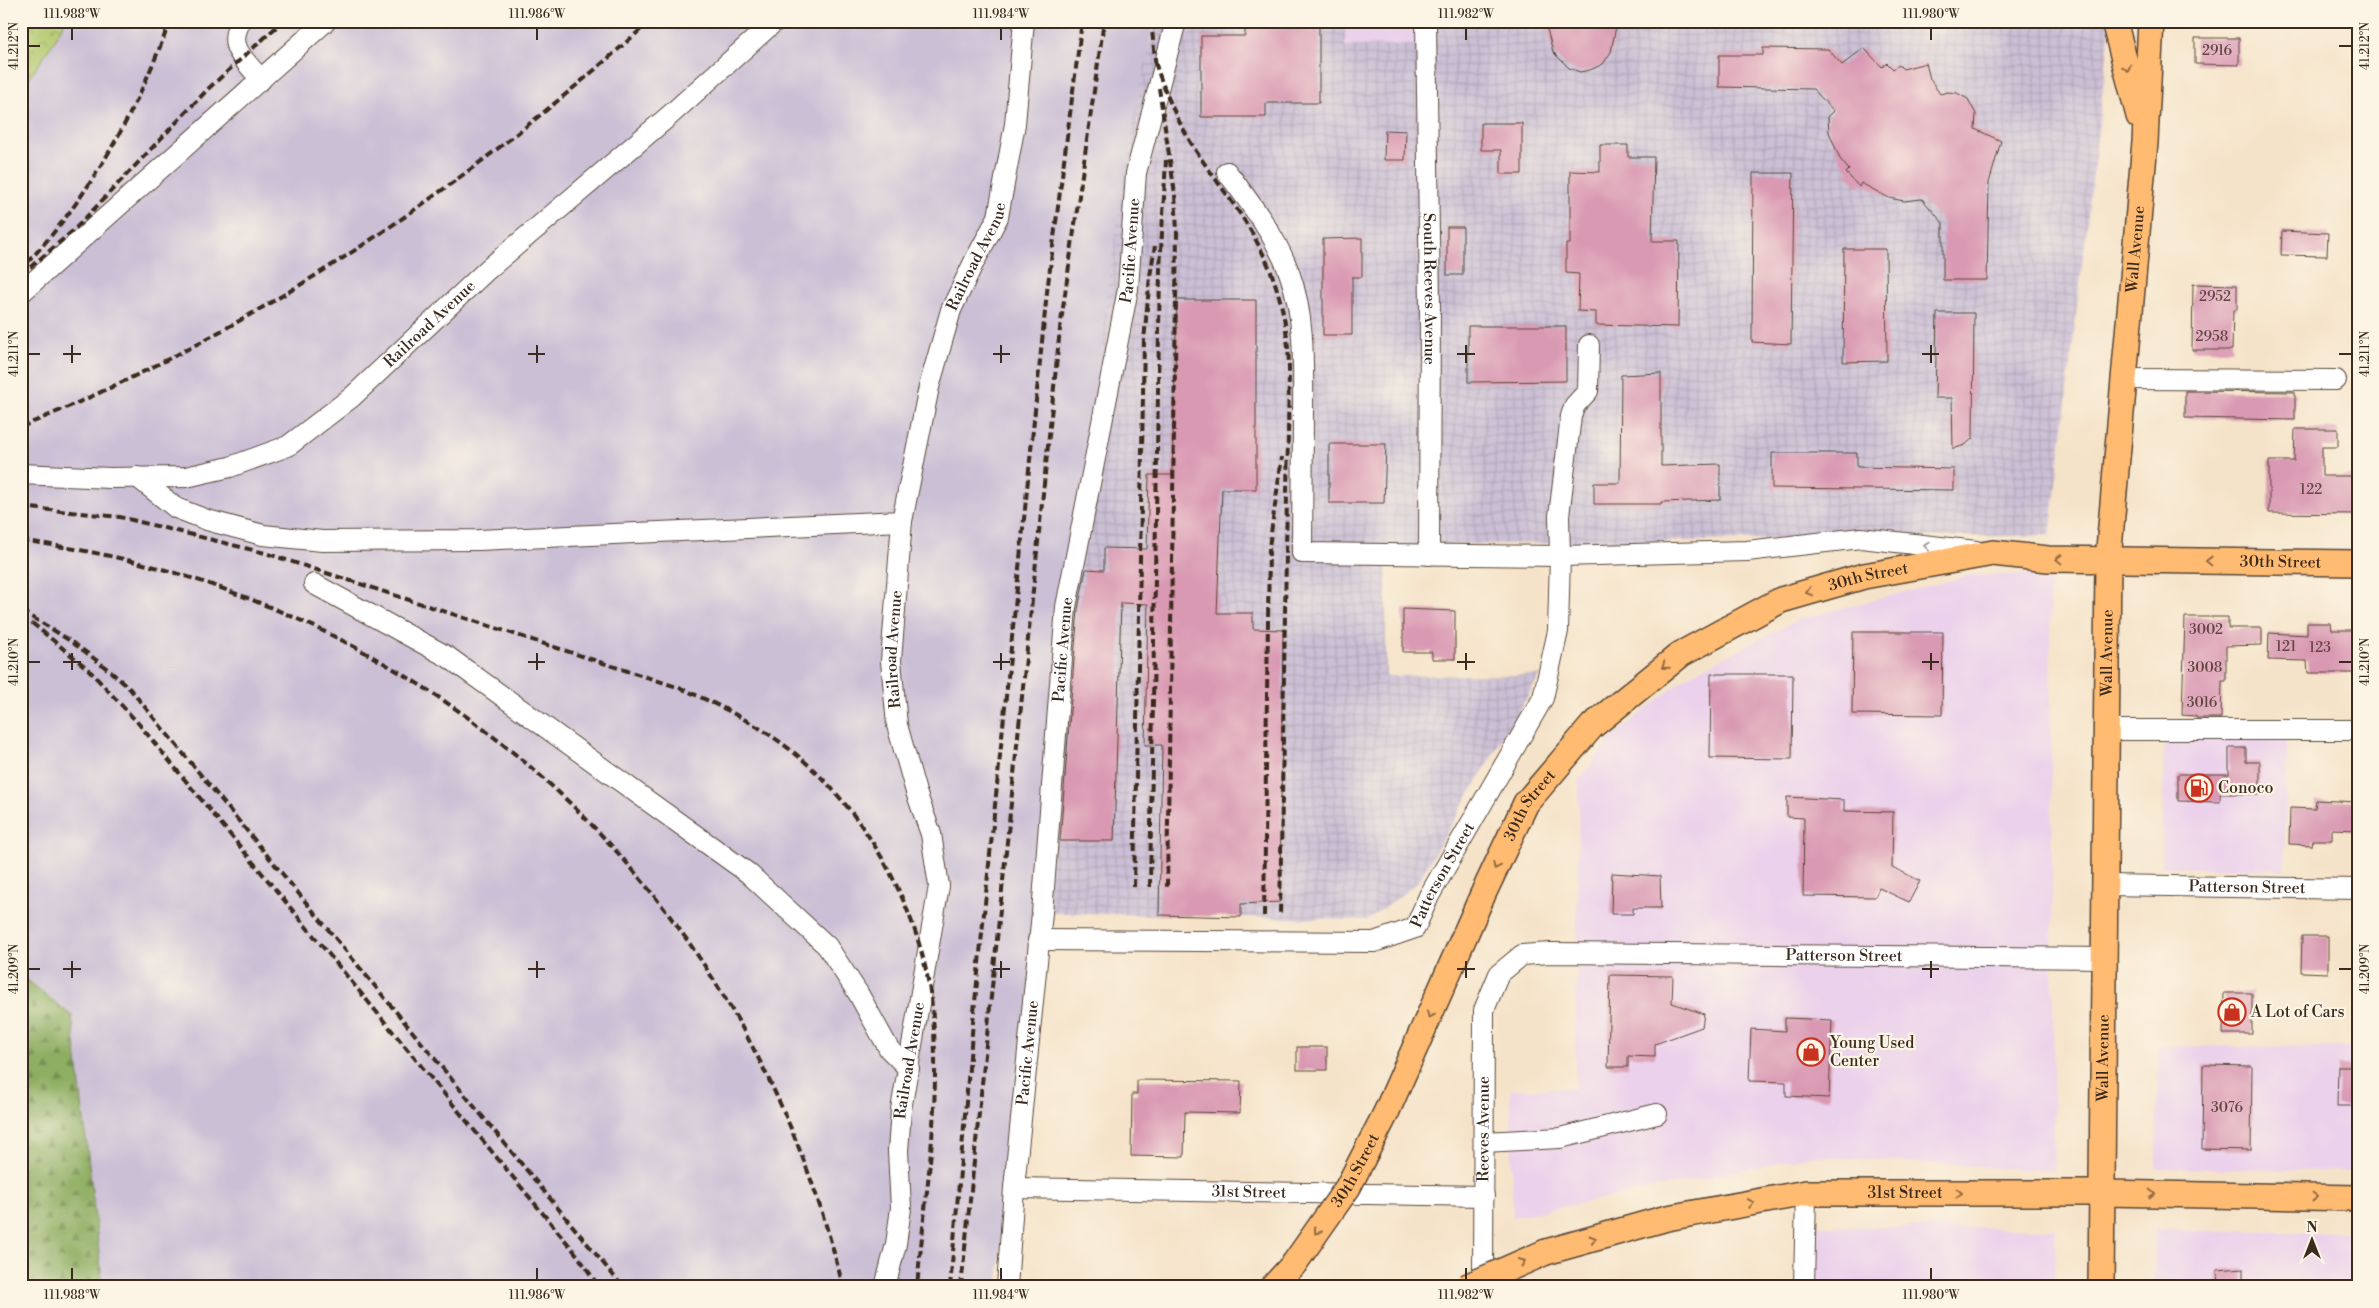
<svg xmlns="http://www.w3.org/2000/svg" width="2379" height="1308" viewBox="0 0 2379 1308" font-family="'Libre Bodoni',serif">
  <defs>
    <pattern id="industrial-grid" width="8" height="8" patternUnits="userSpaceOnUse" patternTransform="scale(1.25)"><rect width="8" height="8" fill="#cbbfd5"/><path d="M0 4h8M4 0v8" fill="none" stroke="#afa4b6"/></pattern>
    <pattern id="forest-firs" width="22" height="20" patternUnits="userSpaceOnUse" patternTransform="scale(1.25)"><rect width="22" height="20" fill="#8eae62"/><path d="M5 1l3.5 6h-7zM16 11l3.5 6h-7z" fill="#758e50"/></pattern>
    <pattern id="park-crowns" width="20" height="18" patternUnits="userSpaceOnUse" patternTransform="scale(1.25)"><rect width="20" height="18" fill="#b3ca6f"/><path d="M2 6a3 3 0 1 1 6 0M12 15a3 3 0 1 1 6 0" fill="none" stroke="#93a45b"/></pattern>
  </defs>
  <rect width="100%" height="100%" fill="#fcf5e5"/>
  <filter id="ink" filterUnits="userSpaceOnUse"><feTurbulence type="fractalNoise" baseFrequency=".02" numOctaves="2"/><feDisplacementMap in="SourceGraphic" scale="10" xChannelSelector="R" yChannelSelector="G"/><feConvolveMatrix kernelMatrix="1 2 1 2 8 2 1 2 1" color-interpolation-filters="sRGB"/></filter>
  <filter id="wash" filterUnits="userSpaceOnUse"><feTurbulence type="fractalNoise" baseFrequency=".0096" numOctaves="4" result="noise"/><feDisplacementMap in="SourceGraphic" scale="20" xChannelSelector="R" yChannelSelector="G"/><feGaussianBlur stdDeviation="1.12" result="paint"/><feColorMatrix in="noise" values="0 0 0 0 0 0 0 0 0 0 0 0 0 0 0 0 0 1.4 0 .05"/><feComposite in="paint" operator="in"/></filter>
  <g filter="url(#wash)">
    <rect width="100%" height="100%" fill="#f5e3c9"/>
    <g fill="#ebd1eb">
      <path d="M1345,21H1418V45L1345,46Z"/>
      <path d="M2050,574L2054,1171L1812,1156L1513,1217L1510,1090L1575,1088L1579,780L1612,737L1689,675L1800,619L1972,575Z"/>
      <path d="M2164,730L2288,732L2284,870L2162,867Z"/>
      <path d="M2158,1046L2358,1047V1171L2156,1168Z"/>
      <path d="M1818,1226L2055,1229V1287H1817Z"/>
      <path d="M2155,1230L2358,1233V1287H2154Z"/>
    </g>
    <path fill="url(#industrial-grid)" d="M1157,21H1345V46L1418,45V21H2111L2050,535L1440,545L1439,565L1386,566V676L1540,675L1417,883L1368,920L1026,912L1110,172Z"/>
    <path fill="#cbbfd5" d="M65,21H1154L1136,106L1110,268L997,1287H103L72,1016L21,975V90L53,43Z"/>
    <path fill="url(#forest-firs)" stroke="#646c40" d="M21,975L72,1016L103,1287H21Z"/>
    <path fill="url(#park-crowns)" stroke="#777a46" d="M21,21H65L53,43L21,90Z"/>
    <g id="blocks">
      <g fill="#d999b2">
        <path d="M1245,21H1319V103H1266V117H1201V36H1245Z"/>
        <path d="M1545,21H1617L1611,52L1603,64L1590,70L1580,72L1569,68L1553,52Z"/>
        <path d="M2195,38H2239V65L2195,64Z"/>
        <path d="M1763,48L1828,49L1842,65L1864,48L1882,67L1887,63L1893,69L1899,65L1903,69L1926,63L1930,79L1940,94L1948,92L1957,93L1968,99L1976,114L1975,129L2001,141L1989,183L1987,280H1943V223L1922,199L1904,201L1889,198L1861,183L1859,187L1851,178L1846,173L1849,170L1840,159L1829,132L1828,117L1834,111L1813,89L1719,87V55H1763Z"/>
        <path d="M1481,123H1522V174H1501V150H1481Z"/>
        <path d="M1385,130L1406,131L1405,160H1384Z"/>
        <path d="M1600,145H1628V157H1654L1652,241H1679L1678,327L1596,325V312L1578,311L1579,274L1566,273V244H1570V171L1600,172Z"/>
        <path d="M1753,173H1793L1791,344L1752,342Z"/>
        <rect x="1447" y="227" width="16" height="48"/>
        <path d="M2282,231L2328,233L2327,256L2281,255Z"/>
        <path d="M1362,238V277H1352V335H1323V239Z"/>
        <path d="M1844,249H1886L1887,361L1843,362Z"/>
        <path d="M2193,284L2237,285V310H2233L2232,350H2192Z"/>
        <path d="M1177,300H1256V489H1222L1217,613H1253V629L1283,630L1280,902L1241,904V917L1159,915L1162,745H1145L1148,604L1121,603L1114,841H1060L1078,609L1086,569L1104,570V548L1147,549L1149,475H1172Z"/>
        <path d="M1937,313H1974L1973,438L1965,445L1953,449L1952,398H1935Z"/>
        <path d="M1468,326H1566V381L1468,382Z"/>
        <path d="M1661,373V466L1720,464V500L1661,502V504H1594V483H1620L1621,375Z"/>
        <path d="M2185,391L2295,392V420L2185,418Z"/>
        <path d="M2295,429H2338V447H2322V476H2353V492H2358V514L2269,513V461H2294Z"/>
        <path d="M1329,444H1386L1384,503H1329Z"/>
        <path d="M1772,453H1857V467L1954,469V490L1772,488Z"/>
        <path d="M1403,609L1455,611V659H1432V652H1403Z"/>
        <path d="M2185,617H2228V628H2262V645L2226,646V681H2222L2221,718H2196V716L2182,715Z"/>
        <path d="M2307,623H2331L2332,630H2358V673H2308L2307,661L2268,660L2269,633L2307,635Z"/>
        <path d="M1853,632H1943L1942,715L1852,714Z"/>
        <path d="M1711,674H1793L1792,759L1710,758Z"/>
        <path d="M2229,748H2246V762H2260V794H2220V802L2178,801V774H2229Z"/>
        <path d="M1787,797L1844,800V811L1893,812L1892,867L1920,881L1909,902L1879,888L1875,897L1803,896L1804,818L1787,817Z"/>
        <path d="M2316,800L2358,802V830L2332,829V840H2313L2312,845L2289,844L2290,808L2315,809Z"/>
        <path d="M1612,873L1660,876L1661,908H1633V914H1611Z"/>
        <path d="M2302,936H2328V973L2301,972Z"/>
        <path d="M1610,975L1673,976L1672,1003L1704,1014L1702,1027L1655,1044V1057L1628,1056V1067H1608Z"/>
        <path d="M2224,993H2252V1034H2223Z"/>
        <path d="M1785,1018L1832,1020L1829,1098L1786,1096V1082L1749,1081L1751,1029L1785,1031Z"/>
        <rect x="1297" y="1047" width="30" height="23"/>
        <path d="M2203,1065L2252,1066L2251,1150L2202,1149Z"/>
        <path d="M2338,1066H2358V1106H2337Z"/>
        <path d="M1137,1080L1241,1081L1240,1113L1185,1112L1184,1157L1131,1156L1132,1094H1137Z"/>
        <path d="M2243,1268V1287H2218L2217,1270Z"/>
      </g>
    </g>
  </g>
  <g filter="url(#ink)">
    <use href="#blocks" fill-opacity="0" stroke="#574638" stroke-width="1"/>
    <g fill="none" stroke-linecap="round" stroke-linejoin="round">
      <g stroke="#574638" stroke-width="22">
        <g id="minor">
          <path d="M241,21C225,47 245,59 261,80"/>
          <path id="s1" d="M1426,21L1430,306L1429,555"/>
          <path d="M1227,172C1251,204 1275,235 1289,272C1306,319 1303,367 1303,416C1303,461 1302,507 1302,553L1560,556L1747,551L1861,538L1976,551"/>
          <path d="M21,293L326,21"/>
          <path d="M2124,379L2336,380"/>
          <path id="s2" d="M21,474L110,478L186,477L230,467L288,446L352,397L487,270L669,116L775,21"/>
          <path d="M137,477L176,508L207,520L263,535L322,541L479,540L902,521"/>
          <path d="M314,584L448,657L748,873L827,946L858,993L889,1049L909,1069"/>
          <path d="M2107,730H2358"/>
          <path id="s3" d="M2106,885L2358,889"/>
          <path id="s4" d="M1038,940L1374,942L1415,928L1429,896L1543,698L1558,631L1560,556L1559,516L1571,416L1575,405L1588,391L1589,345"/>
          <path d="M1484,1142L1560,1138L1657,1114"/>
          <path id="s5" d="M1014,1188L1484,1196"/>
          <path id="s6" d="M885,1287L896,1244L901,1208L898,1151L901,1110L939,886L931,834L916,792L897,725L891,661L902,521L929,387L951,310L973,264L998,217L1015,124L1024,21"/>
          <path id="s7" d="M1007,1287L1014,1188L1042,913L1066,607L1128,289L1136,173L1176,21"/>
          <path id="s8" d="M1483,1287L1484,1010L1499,974L1522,955L1550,953L2106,958"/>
          <path d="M1804,1287L1806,1193"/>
        </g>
      </g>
      <g stroke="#574638" stroke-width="28">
        <g id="major">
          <path d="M2114,21L2139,116"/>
          <path id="s9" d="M1386,1113L1484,892L1526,803L1592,726L1681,654L1781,600L1864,576L1993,553L2048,559L2358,563"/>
          <path id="s10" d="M1546,1252L1667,1218L1806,1193H2104L2358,1198"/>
          <path d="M1273,1287L1294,1264"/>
          <path id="s11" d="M2101,1287L2108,560L2145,142L2151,21"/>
        </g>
      </g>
      <use href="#minor" stroke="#fff" stroke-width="20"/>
      <use href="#major" stroke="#ffbb71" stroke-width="25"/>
      <g stroke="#3b2a1e" stroke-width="4" stroke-dasharray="8 4" stroke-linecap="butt">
        <path d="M1151,21L1156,68"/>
        <path d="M1155,62C1165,93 1178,123 1196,151C1217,183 1242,212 1259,246C1280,285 1289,329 1289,373L1280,916"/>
        <path d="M1159,88L1175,194L1177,232L1167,888"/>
        <path d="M27,263C92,194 137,110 170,21"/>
        <path d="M21,275L75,229L209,88L283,21"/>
        <path d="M21,427C253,332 465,189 650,21"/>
        <path d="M21,507L120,517L265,553L680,688C719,705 758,724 792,751C867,811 922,912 932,1007C942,1100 925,1195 917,1287"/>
        <path d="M21,540C72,548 123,557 172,572C516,676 758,940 843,1287"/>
        <path d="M21,611C61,633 97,658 130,689L623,1287"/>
        <path d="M32,623L88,669L138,723L578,1256L599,1287"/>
        <path d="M1134,887L1144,341L1150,276L1155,246"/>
        <path d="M1150,887L1160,269L1166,160"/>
        <path d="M1264,916L1269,547L1282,457"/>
        <path d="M950,1287L973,1022L1047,292L1082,21"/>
        <path d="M961,1287L1060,329L1104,21"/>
      </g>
      <g stroke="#574638" stroke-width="28" stroke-linecap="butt">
        <g id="major-bridge">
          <path id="s12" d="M1294,1264L1348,1187L1386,1113"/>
          <path d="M1466,1287L1546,1252"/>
        </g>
      </g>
      <use href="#major-bridge" stroke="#ffbb71" stroke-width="25"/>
    </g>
    <defs><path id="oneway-chevron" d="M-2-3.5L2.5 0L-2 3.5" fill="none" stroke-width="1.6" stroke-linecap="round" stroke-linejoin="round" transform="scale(1.25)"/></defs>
    <g stroke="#936b43">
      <use href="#oneway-chevron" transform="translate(2127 68) rotate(76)"/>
      <use href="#oneway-chevron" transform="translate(2059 559) rotate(-179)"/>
      <use href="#oneway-chevron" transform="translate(2209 561) rotate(-179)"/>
      <use href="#oneway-chevron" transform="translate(1809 592) rotate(164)"/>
      <use href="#oneway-chevron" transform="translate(1665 666) rotate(141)"/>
      <use href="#oneway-chevron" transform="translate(1496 866) rotate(115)"/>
      <use href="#oneway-chevron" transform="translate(1430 1015) rotate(114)"/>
      <use href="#oneway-chevron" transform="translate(1959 1193)"/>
      <use href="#oneway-chevron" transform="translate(2152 1194) rotate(1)"/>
      <use href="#oneway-chevron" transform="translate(2315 1197) rotate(1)"/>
      <use href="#oneway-chevron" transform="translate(1751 1203) rotate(-10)"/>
      <use href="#oneway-chevron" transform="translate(1317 1231) rotate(125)"/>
      <use href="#oneway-chevron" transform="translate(1593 1239) rotate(-16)"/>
      <use href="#oneway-chevron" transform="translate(1522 1262) rotate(-24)"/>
    </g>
    <use stroke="#a79f9a" href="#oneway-chevron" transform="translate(1927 546) rotate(-173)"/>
  </g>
  <path fill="none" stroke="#3b2a1e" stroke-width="2" d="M72,28V40M537,28V40M1001,28V40M1466,28V40M1931,28V40M28,46H40M2339,46H2352M72,345V363M537,345V363M1001,345V363M1466,345V363M1931,345V363M28,354H40M63,354H81M528,354H545M993,354H1010M1457,354H1475M1922,354H1939M2339,354H2352M72,653V670M537,653V670M1001,653V670M1466,653V670M1931,653V670M28,662H40M63,662H81M528,662H545M993,662H1010M1457,662H1475M1922,662H1939M2339,662H2352M72,961V978M537,961V978M1001,961V978M1466,961V978M1931,961V978M28,969H40M63,969H81M528,969H545M993,969H1010M1457,969H1475M1922,969H1939M2339,969H2352M72,1268V1280M537,1268V1280M1001,1268V1280M1466,1268V1280M1931,1268V1280"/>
  <defs>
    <g id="fuel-ring" transform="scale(1.4375)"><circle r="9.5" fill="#fcf5e5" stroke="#c8321e" stroke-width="1.5"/><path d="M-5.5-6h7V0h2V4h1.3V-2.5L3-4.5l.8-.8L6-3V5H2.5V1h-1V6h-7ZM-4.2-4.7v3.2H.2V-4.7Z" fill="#c8321e"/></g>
    <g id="shop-ring" transform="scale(1.4375)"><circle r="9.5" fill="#fcf5e5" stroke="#c8321e" stroke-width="1.5"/><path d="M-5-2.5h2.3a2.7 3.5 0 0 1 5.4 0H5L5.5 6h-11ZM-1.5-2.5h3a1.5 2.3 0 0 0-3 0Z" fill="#c8321e"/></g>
  </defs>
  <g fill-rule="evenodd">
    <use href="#fuel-ring" x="2199" y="788"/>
    <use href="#shop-ring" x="2232" y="1012"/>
    <use href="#shop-ring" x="1811" y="1052"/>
  </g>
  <g text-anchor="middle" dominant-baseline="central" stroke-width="4.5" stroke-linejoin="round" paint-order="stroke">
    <g font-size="14" fill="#624643">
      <text x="2217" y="51">2916</text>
      <text x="2215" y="297">2952</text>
      <text x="2212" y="337">2958</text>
      <text x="2311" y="490">122</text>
      <text x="2206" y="630">3002</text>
      <text x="2286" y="647">121</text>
      <text x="2320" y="648">123</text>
      <text x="2205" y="668">3008</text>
      <text x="2202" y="703">3016</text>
      <text x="2227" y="1108">3076</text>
    </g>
    <g font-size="16" fill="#3b2a1e" stroke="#fcf5e5">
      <text stroke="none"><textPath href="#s11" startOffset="1039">Wall Avenue</textPath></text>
      <text stroke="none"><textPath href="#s7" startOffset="1045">Pacific Avenue</textPath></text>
      <text stroke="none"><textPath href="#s6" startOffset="1054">Railroad Avenue</textPath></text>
      <text stroke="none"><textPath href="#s1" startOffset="268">South Reeves Avenue</textPath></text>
      <text stroke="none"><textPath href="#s2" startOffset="459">Railroad Avenue</textPath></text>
      <text stroke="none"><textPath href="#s9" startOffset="1175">30th Street</textPath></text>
      <text stroke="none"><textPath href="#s9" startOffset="760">30th Street</textPath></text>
      <text stroke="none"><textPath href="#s6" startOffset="649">Railroad Avenue</textPath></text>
      <text stroke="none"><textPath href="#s7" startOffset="640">Pacific Avenue</textPath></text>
      <text stroke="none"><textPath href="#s11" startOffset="634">Wall Avenue</textPath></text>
      <text stroke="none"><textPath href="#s9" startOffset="340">30th Street</textPath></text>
      <text stroke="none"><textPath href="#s4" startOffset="439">Patterson Street</textPath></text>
      <text stroke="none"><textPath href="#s3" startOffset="141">Patterson Street</textPath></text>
      <text stroke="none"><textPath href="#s8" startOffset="668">Patterson Street</textPath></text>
      <text stroke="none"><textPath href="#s7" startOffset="235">Pacific Avenue</textPath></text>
      <text stroke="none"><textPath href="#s11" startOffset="229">Wall Avenue</textPath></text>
      <text stroke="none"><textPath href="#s6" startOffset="229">Railroad Avenue</textPath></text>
      <text stroke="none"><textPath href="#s8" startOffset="158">Reeves Avenue</textPath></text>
      <text stroke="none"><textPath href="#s12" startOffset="112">30th Street</textPath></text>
      <text stroke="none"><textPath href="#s5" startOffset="235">31st Street</textPath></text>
      <text stroke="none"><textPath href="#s10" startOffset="366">31st Street</textPath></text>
    </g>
    <g font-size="16" fill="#3b2a1e" stroke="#fcf5e5" text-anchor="start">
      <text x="2218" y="788">Conoco</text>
      <text x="2251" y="1012">A Lot of Cars</text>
      <text x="1830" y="1043">Young Used<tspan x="1830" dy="18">Center</tspan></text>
    </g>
  </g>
  <rect width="2379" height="1308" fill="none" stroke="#fcf5e5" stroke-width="55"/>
  <g transform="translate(2312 1240)" stroke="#fcf5e5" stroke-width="4" paint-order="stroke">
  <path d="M0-4L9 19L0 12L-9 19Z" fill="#3b2a1e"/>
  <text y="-8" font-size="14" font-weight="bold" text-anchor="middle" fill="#3b2a1e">N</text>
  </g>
  <rect x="28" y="28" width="2324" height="1252" fill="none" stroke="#3b2a1e" stroke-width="2"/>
  <g font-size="12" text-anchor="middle" fill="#3b2a1e">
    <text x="72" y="18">111.988°W</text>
    <text x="537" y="18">111.986°W</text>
    <text x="1001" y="18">111.984°W</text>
    <text x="1466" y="18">111.982°W</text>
    <text x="1931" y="18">111.980°W</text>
    <text transform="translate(14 46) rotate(-90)" y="4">41.212°N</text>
    <text transform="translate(2365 46) rotate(-90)" y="4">41.212°N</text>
    <text transform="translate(14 354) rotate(-90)" y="4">41.211°N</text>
    <text transform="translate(2365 354) rotate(-90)" y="4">41.211°N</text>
    <text transform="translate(14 662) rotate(-90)" y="4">41.210°N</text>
    <text transform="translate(2365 662) rotate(-90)" y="4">41.210°N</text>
    <text transform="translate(14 969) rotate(-90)" y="4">41.209°N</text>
    <text transform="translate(2365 969) rotate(-90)" y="4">41.209°N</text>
    <text x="72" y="1299">111.988°W</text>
    <text x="537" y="1299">111.986°W</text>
    <text x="1001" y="1299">111.984°W</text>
    <text x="1466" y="1299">111.982°W</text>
    <text x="1931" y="1299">111.980°W</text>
  </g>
</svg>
